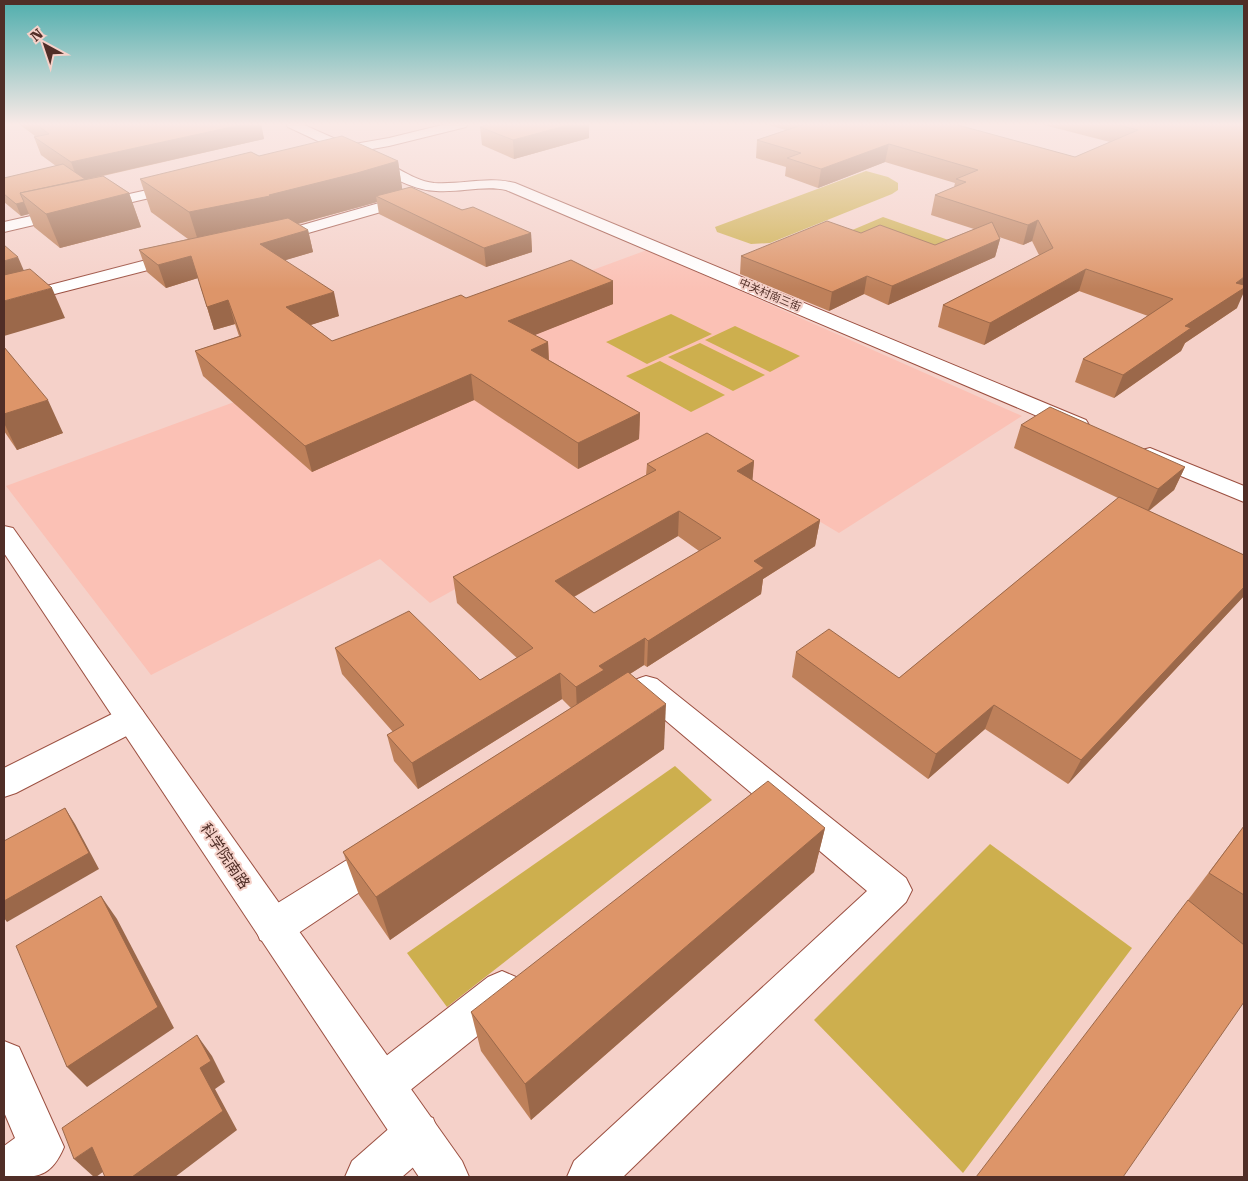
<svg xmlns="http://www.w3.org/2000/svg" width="1248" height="1181" viewBox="0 0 1248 1181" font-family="'Roboto Serif','Noto Sans SC',serif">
  <rect width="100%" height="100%" fill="#f5d1c9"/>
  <path fill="#fbc1b5" d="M647,250L1022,416L839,533L703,452L430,603L380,559L151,675L6,486Z"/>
  <g fill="#cdaf4e">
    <path d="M866,171L888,177L898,183V190L892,194L770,243L751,244L717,232L715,227Z"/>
    <path d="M883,217L957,243L925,258L850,231Z"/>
    <path d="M671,314L712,334L647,364L606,342Z"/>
    <path d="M735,326L800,356L770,372L705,340Z"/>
    <path d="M700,343L765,375L733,391L668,357Z"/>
    <path d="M660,361L725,395L691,412L626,376Z"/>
    <path d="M675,766L712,800L447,1007L407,953Z"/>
    <path d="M990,844L1132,948L963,1173L814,1020Z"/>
  </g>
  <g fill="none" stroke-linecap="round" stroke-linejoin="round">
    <g stroke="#9b4f40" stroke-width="2">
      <g id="street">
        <path d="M366,154C390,160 409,180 434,183C462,185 487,176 515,183L1086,420L1089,425L1086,430L1078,432L1070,430L506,190C483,185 460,193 436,191C409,190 385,172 361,161L359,158Z"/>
        <path d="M414,193L419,195L422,198L419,201L270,244L264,242L262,239L264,236Z"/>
        <path d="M181,251L187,252L189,256L187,260L4,307V297Z"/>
        <path d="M1150,448L1244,486V502L1142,460L1138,455L1142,450Z"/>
        <path d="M646,676L657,679L906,878L912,890L906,902L623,1177H567L574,1161L867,891L645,703C630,713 622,722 603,716L598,708C607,693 629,681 646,676Z"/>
        <path d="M131,707L142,710L147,719L142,728L16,793L4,797V768L120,710Z"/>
        <path d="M384,840L397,845L402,856L397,867L288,940L274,945L260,940L255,927L260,914L371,845Z"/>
        <path d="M502,971L516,977L522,991L516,1005L398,1100L383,1107L368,1100L361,1085L368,1070L488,977Z"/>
        <path d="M4,1041L19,1047L64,1147C50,1180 35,1177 4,1177V1146L15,1138L4,1112Z"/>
        <path d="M417,1112L433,1118L439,1134L433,1150L402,1177H345L352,1161L401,1118Z"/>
      </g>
    </g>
    <g stroke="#9b4f40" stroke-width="2">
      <g id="secondary">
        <path d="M286,124H302L349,145L389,138L446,124H468L466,127L389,146L327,157L320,153L322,150L333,148L288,127Z"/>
        <path d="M183,182L188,183L190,186L188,189L4,232V222Z"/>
        <path d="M4,526L13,528L462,1161L469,1177H419L4,553Z"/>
      </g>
    </g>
    <use href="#street" fill="#fff" fill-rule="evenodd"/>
    <use href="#secondary" fill="#fff" fill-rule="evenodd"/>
  </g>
  <g fill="#be805a" fill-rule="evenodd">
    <path d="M19,124H261L264,139L103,176L129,193L141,227L60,248L34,227L29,214L21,216L4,202V178L56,166L41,155L34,137L35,136Z"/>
    <path d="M490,124H589V138L514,159L482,145L480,127Z"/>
    <path d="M765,124H954L1075,157L1110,142L1040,124H1244L1237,308L1185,343L1181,351L1114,398L1075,382L1083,359L1148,316L1079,291L984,345L938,327L943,305L1039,255L1032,241L1023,245L999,237L1000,239L995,257L888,305L864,294L829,311L740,274L741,256L861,233L935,245L974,229L931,215L935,195L954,187L955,183L885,162L818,188L785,176L786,167L756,158L757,140L786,130Z"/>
    <path d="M259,156L398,161L402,189L531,233L532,252L486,267L379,214L377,202L298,224L308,230L313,252L285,260L339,316L310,325L332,341L466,298L613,281V304L534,335L548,342L549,360L640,413L639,439L578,469L474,400L312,472L203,376L195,351L239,336L235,324L214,330L198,278L166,288L147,272L139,250L188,239L151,212L140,179Z"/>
    <path d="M4,347L63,433L17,450L4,431Z"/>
    <path d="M1021,425L1185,467L1174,490L1149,511L1244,555V596L1068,784L985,729L928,779L792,677L796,652L899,678L1118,498L1014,448Z"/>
    <path d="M754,461L752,480L820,520L815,546L763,579L761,594L647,667L644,665L630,674L664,749L390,940L359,895L343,852L571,708L562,699L418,789L394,761L387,735L393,732L342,674L335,648L480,680L517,658L457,603L453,577L646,475L647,464ZM678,536L699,551L594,613L574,597Z"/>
    <path d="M1244,826V1002L1188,900Z"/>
    <path d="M825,828L814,872L531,1120L481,1051L471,1012Z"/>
  </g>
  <g fill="#9b684a">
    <path d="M245,124H261L264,139L78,181L71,162Z"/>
    <path d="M572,124H589V138L514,159L513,140Z"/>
    <path d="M889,144L885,162L818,188L821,169Z"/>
    <path d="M398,161L403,194L376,196L377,202L363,206L278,229L200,247L189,212L269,195Z"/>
    <path d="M129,193L141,227L60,248L46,214Z"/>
    <path d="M24,202L29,214L21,216L16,204Z"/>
    <path d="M1038,220L1032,241L1023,245L1028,225Z"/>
    <path d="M308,230L313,252L266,266L260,244Z"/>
    <path d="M531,233L532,252L486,267L484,248Z"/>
    <path d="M1000,239L995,257L888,305L892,286Z"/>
    <path d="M191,256L198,278L166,288L158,265Z"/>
    <path d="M18,257L31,287L4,295V261Z"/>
    <path d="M1086,269L1079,291L984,345L990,323Z"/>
    <path d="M867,276L864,294L829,311L832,292Z"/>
    <path d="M1244,277V292L1237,308L1185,343L1181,351L1114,398L1123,375L1185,326L1236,283Z"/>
    <path d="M613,281V304L510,345L508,321Z"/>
    <path d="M52,288L65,318L4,336V301Z"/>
    <path d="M334,292L339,316L292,331L286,307Z"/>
    <path d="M228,300L235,324L214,330L207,307Z"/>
    <path d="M548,342L549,367L531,350Z"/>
    <path d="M471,374L474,400L312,472L305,446Z"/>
    <path d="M48,400L63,433L17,450L4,423V414Z"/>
    <path d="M640,413L639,439L578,469V443Z"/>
    <path d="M754,461L752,486L737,471Z"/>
    <path d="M1185,467L1174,490L1147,512L1158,489Z"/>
    <path d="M679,511L678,536L556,607L555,581Z"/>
    <path d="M820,520L815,546L763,579L761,594L647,667L648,641L754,561Z"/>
    <path d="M1244,587V596L1068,784L1081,760Z"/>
    <path d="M645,638L644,665L604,690L577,713L576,687L599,666Z"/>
    <path d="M560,673L562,699L418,789L412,763Z"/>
    <path d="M666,704L664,749L390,940L376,897Z"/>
    <path d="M994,705L985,729L928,779L936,754Z"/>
    <path d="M65,808L75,824L99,869L7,922L4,918V901Z"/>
    <path d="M825,828L814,872L531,1120L525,1084Z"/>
    <path d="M101,896L117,919L174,1028L87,1087L67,1067Z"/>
    <path d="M197,1035L212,1056L225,1082L215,1089L237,1130L175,1177H132L200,1068Z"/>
    <path d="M92,1147L111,1166L96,1177H94L74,1159Z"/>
  </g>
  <g fill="#dd9569" stroke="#9b684a" fill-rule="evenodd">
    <path d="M36,124H245L71,162L34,137L49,134Z"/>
    <path d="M490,124H572L513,140L480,127Z"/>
    <path d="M805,124H954L1075,157L1138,130L1114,124H1244V277L1236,283L1244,285V288L1185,326L1191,328L1123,375L1083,359L1173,299L1086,269L990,323L943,305L1053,248L1038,220L1028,225L935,195L966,182L956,179L978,170L889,144L821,169L787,158L801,153L757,140Z"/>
    <path d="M342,136L398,161L357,173L269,195L270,196L189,212L140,179L251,152L259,156Z"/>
    <path d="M63,164L85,179L20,193L24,202L16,204L4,194V178Z"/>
    <path d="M103,176L129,193L46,214L20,193Z"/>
    <path d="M411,187L462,210L473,207L531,233L484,248L376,196Z"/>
    <path d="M288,218L308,230L260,244L334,292L286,307L332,341L461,295L466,298L571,260L613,281L508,321L548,342L531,350L640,413L578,443L471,374L305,446L195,351L241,336L228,300L207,307L191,256L158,265L139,250Z"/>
    <path d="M827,221L861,233L880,225L935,245L992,222L1000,239L892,286L867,276L832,292L741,256Z"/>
    <path d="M4,245L18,257L4,261Z"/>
    <path d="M30,269L52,288L4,301V275Z"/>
    <path d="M4,347L48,400L4,414Z"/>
    <path d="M1050,407L1185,467L1158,489L1021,425Z"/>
    <path d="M707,433L754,461L737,471L820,520L754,561L764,568L648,641L645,638L599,666L604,670L576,687L560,673L412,763L387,735L404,725L335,648L409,611L480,680L533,648L453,577L656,470L647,464ZM679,511L721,538L594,613L555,581Z"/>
    <path d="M1119,497L1244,555V587L1081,760L994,705L936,754L796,652L829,629L899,678Z"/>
    <path d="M628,672L666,704L376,897L343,852Z"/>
    <path d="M768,781L825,828L525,1084L471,1012Z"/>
    <path d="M65,808L89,853L4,901V841Z"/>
    <path d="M1244,826V895L1209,873Z"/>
    <path d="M101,896L158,1007L67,1067L16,946Z"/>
    <path d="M1188,900L1244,945V1002L1123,1177H976Z"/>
    <path d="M197,1035L211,1061L200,1068L223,1111L132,1177H105L92,1147L74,1159L62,1128Z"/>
  </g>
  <linearGradient id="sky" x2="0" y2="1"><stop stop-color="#4faead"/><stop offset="0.43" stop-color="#faeae7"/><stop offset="1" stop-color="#faeae7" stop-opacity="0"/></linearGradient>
  <rect width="1248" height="289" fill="url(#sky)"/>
  <g text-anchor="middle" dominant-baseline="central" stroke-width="4" stroke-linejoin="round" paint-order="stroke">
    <g font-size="11" fill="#502e27" stroke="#f5d1c9">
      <text transform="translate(770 295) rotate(23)">中关村南三街</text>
    </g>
    <g font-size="15" fill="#502e27" stroke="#f5d1c9">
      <text transform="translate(225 856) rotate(56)">科学院南路</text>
    </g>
  </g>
  <rect width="1248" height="1181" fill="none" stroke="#502e27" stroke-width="10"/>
  <g transform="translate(45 45) rotate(320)" stroke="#f5d1c9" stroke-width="4" paint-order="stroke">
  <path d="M0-4L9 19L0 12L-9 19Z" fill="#502e27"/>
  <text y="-8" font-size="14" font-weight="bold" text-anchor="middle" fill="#502e27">N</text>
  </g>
</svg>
